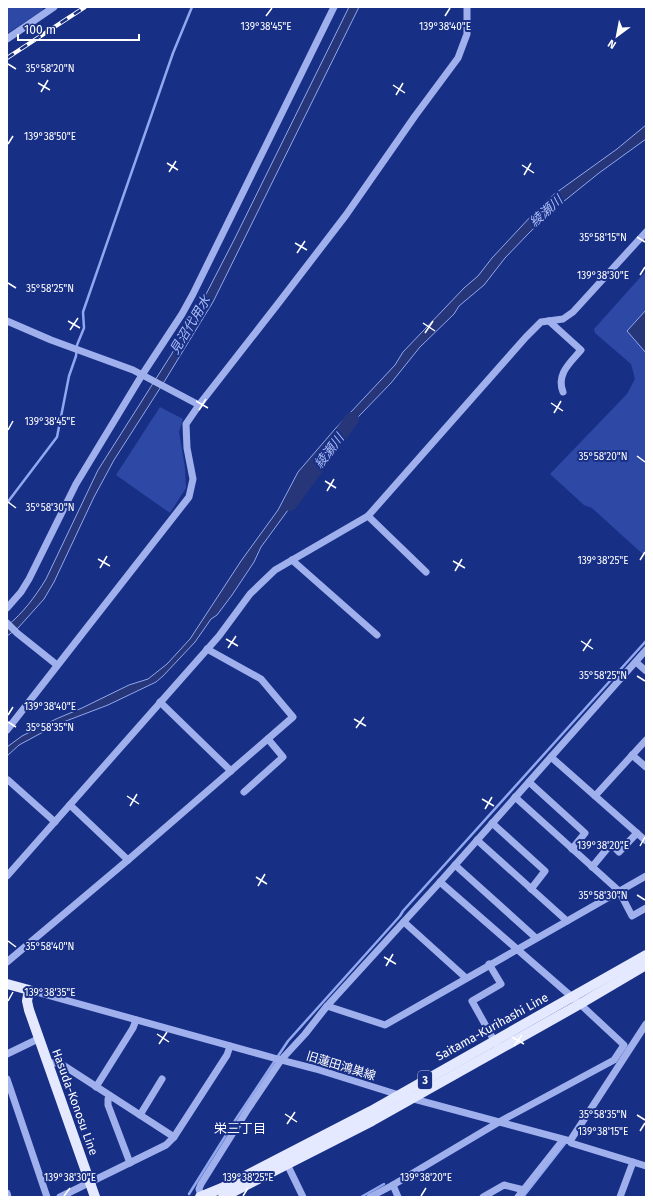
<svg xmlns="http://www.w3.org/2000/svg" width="653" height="1204" viewBox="0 0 653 1204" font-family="'Fira Sans','Noto Sans JP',sans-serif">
  <rect width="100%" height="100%" fill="#182f86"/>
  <g fill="#2e48a6">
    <path d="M15,7H42L43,10L8,33L7,35V8Z"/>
    <path d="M646,271V557L592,508L584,505L550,474L627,394L635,379L631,364L595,333L594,329Z"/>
    <path d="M160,407L183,419L179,432L185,468L186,488L170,513L116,475Z"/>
  </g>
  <g fill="#263678" stroke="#91a7ef">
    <path d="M349,7H359L213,302L164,382L114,460L94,497L54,582L44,599L18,628L7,636V626C23,613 35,597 46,579L98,470L171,355L202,302L234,240Z"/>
    <path d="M646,125V139L599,173L553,210L529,233L505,258L484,285L459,306L454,314L420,347L391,383L331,445L316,464L288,510L261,547L254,562L232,595L217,615L211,619L195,642L163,676L156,682L108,705L58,724L19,745L7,756V747L22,736L56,719L82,708L129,685L148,679L167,664L190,639L241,561L278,510L298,472L335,429L395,365L403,352L464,288L478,276L492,258L533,214L553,195L617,149Z"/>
    <path d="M646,310V353L627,331Z"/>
  </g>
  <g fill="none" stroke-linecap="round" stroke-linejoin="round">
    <g stroke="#91a7ef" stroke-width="2.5">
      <path d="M7,503L57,437L69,376L76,356L77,345L84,328L83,312L173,53L192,7"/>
      <path d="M189,1194L236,1119L288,1041L400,916L403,911L646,641"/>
      <path d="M361,1197L384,1184"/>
      <path d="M523,1197L567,1141"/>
    </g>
    <path stroke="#263678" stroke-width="14" d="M290,504L352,419"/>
    <g stroke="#9fb0ed" stroke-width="7">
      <path d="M7,39L54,7"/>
      <path d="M7,321L51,340L133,370L199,405"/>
      <path d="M549,321L581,350C570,363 556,374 563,392"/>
      <path d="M368,516L426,572"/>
      <path d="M292,560L377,635"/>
      <path d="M7,608L21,592L29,579L76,484L142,375L182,314L193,294L334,7"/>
      <path d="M7,623L17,633L57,665"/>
      <path d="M636,662L646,671"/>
      <path d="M160,702L231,771"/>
      <path d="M7,730L189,497L193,479L187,448L186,424L199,405L277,305L346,215L415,116L458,58L467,34V7"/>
      <path d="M632,755L646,767"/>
      <path d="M551,757L646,841"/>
      <path d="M8,780L55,822"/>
      <path d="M529,782L585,833L572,849"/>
      <path d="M244,792L283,757L268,739"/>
      <path d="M595,796L646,740"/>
      <path d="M515,797L619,891L632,916L646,908"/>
      <path d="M70,805L128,860"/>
      <path d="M492,823L545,871L531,889"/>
      <path d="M477,840L567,921"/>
      <path d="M455,865L536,938"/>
      <path d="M592,867L611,844L619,852L637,833"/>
      <path d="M7,876L219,636L250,594L275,570L368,516L526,337L541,322L563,319L573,312L646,232"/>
      <path d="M404,922L466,978"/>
      <path d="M7,962L128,860L293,717L261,679L207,649"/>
      <path d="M489,964L501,984L472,1001L496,1044"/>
      <path d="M29,990L281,1060L316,1069L399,1095L570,1141L571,1143L646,1166"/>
      <path d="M327,1006L385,1025L646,876"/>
      <path d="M7,1054L38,1039"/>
      <path d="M47,1063H58L66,1067L174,1137"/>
      <path d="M7,1079L47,1197"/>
      <path d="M96,1087L133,1028L136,1020"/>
      <path d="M110,1096L108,1099V1105L130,1163"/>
      <path d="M140,1115L162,1079"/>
      <path d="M570,1141L646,1024"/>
      <path d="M287,1164L303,1197"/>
      <path d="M393,1185L398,1197"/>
      <path d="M7,1193L8,1197"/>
      <path d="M60,1197L166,1145L174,1137L227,1055L230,1046"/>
      <path d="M201,1197L199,1189L201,1184L248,1109L281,1060L305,1034L327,1006L440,882L646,650"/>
      <path d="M370,1197L393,1185L499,1122L614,1060L624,1045L580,1004L440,882"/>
      <path d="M483,1197L504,1185L524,1190"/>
      <path d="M518,1197L563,1140"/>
      <path d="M620,1197L633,1162"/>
    </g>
    <g stroke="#e5e9ff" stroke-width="10">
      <path d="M7,984L29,990L27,1001L29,1010L95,1197"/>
      <path d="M200,1197L222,1188L371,1111L646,955"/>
      <path d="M223,1197L372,1121L580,1004L646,965"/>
    </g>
    <g stroke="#fff" stroke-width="4">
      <path id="rail" d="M7,58L85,7"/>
    </g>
    <use href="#rail" stroke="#182f86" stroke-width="2.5" stroke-dasharray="8" stroke-linecap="butt"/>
  </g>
  <path fill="none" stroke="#fff" stroke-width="1.5" d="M266,16L272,8M445,16L450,8M8,64L16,69M38,83L50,90M393,85L405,93M41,92L48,80M396,95L403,83M8,144L13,136M167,163L178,170M522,165L534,173M169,172L176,161M524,175L531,163M637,237L645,242M295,243L307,250M297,253L305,241M640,275L645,267M8,283L16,288M68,321L80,328M423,323L435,331M70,330L78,318M425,333L433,321M196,401L208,408M551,403L563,411M199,410L206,399M554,413L561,401M8,430L13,421M637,456L645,462M325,481L336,488M327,491L334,479M8,502L16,508M98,559L110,566M640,560L645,552M453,561L465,568M100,568L107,556M455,571L462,559M226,639L238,646M581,641L593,649M228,648L236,636M583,651L591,639M637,676L645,681M8,715L13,707M354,719L366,726M8,722L16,727M356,728L364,717M127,796L139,804M482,799L494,806M130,806L137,794M485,809L492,797M640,846L645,837M256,877L267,884M258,886L265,874M637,895L645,900M8,941L16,947M384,957L396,964M386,966L393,954M8,1001L13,992M157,1034L169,1042M512,1037L524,1044M159,1044L167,1032M514,1046L522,1035M285,1114L297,1122M637,1115L645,1120M287,1124L295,1112M640,1131L645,1123M64,1196L70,1188M243,1196L248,1188M421,1196L426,1188"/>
  <g text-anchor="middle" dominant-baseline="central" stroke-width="4" stroke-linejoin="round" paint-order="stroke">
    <rect fill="#182f86" stroke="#bac1db" stroke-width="1" x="418" y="1071" width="14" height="18" rx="3"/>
    <g font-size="11" font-weight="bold" fill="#fff">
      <text x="425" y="1080">3</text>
    </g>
    <g font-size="12" fill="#fff" stroke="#182f86">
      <text transform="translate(492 1027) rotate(-29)">Saitama-Kurihashi Line</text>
      <text transform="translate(341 1066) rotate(17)">旧蓮田鴻巣線</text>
      <text transform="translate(75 1102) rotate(70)">Hasuda-Konosu Line</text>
    </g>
    <g font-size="13" font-style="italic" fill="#aabbf4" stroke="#182f86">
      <text transform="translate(546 211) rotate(-42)">綾瀬川</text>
      <text transform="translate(190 325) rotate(-59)">見沼代用水</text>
      <text transform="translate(329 451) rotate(-53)">綾瀬川</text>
    </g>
    <g font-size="13" fill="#fff" stroke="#182f86">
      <text x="240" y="1128">栄三丁目</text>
    </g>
  </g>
  <g font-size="10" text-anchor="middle" fill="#fff" stroke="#182f86" stroke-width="4" stroke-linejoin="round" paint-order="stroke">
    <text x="266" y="30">139°38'45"E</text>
    <text x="445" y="30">139°38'40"E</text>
    <text x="50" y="72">35°58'20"N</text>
    <text x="50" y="140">139°38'50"E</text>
    <text x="603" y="241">35°58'15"N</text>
    <text x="603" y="279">139°38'30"E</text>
    <text x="50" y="292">35°58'25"N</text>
    <text x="50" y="425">139°38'45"E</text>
    <text x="603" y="460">35°58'20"N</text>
    <text x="50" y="511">35°58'30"N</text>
    <text x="603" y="564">139°38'25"E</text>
    <text x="603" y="679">35°58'25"N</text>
    <text x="50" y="710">139°38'40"E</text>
    <text x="50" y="731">35°58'35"N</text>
    <text x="603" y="849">139°38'20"E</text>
    <text x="603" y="899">35°58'30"N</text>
    <text x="50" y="950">35°58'40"N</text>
    <text x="50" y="996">139°38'35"E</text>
    <text x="603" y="1118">35°58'35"N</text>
    <text x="603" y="1135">139°38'15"E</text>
    <text x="70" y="1181">139°38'30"E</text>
    <text x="248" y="1181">139°38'25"E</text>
    <text x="426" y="1181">139°38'20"E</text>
  </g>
  <rect width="653" height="1204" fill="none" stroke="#ffffff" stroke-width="16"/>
  <g transform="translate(617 36) rotate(212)" stroke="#182f86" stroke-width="3" paint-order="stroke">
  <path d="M0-3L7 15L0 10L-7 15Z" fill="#ffffff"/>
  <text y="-6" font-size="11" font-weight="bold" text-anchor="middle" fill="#ffffff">N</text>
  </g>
  <path d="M18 34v6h121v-6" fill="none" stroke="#ffffff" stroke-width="2"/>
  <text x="24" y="34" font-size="12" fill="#ffffff" stroke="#182f86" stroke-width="3" paint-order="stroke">100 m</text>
</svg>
